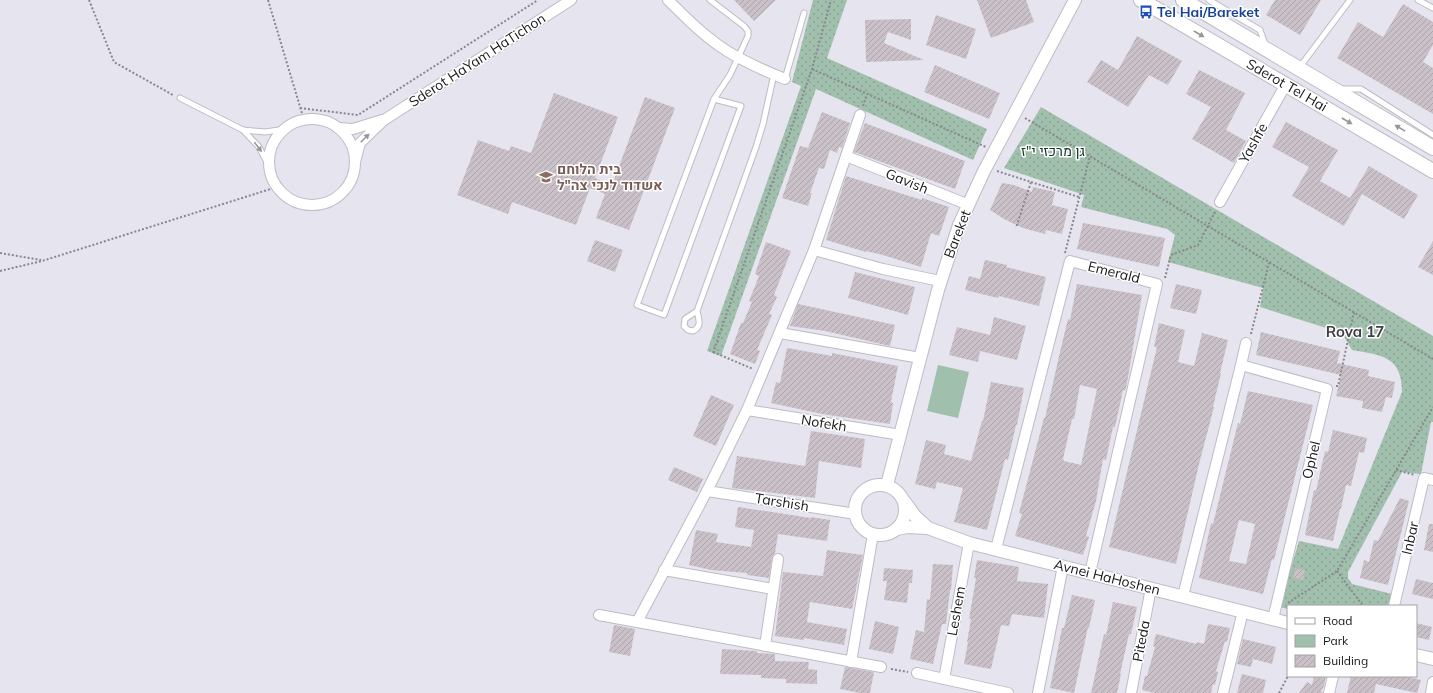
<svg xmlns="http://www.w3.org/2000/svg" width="1433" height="693" viewBox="0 0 1433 693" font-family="Mulish,Heebo,sans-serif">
  <defs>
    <pattern id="green-dots" width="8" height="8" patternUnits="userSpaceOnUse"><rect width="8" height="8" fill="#a1bfad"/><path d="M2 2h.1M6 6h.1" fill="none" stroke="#8aa394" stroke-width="1.8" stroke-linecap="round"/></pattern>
    <pattern id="building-hatch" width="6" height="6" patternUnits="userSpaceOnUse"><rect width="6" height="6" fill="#cac1c8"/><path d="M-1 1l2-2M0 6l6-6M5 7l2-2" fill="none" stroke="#ada5ab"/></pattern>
  </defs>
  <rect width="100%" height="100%" fill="#e6e4ee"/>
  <g fill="url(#green-dots)">
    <path d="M813,0H847L827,58L987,129L973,160L816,89L721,356L707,351L801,86L792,82Z"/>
    <path d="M1041,107L1433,336V422H1431L1421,474L1402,472L1348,572V578L1352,584L1392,594L1389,606H1288V609L1279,607L1299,541L1338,549L1402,392C1402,356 1381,355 1352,350L1342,333L1260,307L1263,288L1168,262L1175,235L1167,229L1081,207L1084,195L1004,168Z"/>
  </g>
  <path fill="#a1bfad" d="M938,365L969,372L958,418L927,411Z"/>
  <g fill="url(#building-hatch)" fill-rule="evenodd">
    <path d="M734,0H776L754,21Z"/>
    <path d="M977,0H1026L1034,22L991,38Z"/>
    <path d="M1275,0H1321L1300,35L1266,15Z"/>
    <path d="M1403,4L1433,22V45L1423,62L1433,68V114L1337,58L1358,22L1383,37Z"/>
    <path d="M936,15L976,29L966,59L926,45Z"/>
    <path d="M911,19V40L888,32L884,43L924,60L866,62L865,20Z"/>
    <path d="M1137,36L1182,61L1168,85L1149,75L1128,107L1087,82L1101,60L1118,70Z"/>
    <path d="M935,65L1000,93L989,119L924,92Z"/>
    <path d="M1199,70L1245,93L1226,130L1246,141L1234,163L1192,139L1211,107L1186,94Z"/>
    <path d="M554,93L618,117L595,178L612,185L645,97L675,108L629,230L596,218L605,194L590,188L576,225L512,202L508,214L457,195L478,140L509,151L511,146L531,153Z"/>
    <path d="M822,112L850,123L842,148L839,147L837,153L830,150L824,169L819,168L810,193H812L808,206L782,198L800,146L808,148Z"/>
    <path d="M1286,122L1338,150L1320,181L1350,198L1369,166L1418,195L1404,219L1362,194L1344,226L1292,196L1309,167L1272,147Z"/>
    <path d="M865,123L965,161L955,189L854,152Z"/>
    <path d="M846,176L922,200V198L949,207L939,236L931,233L921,267L883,255L866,251V252L826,240Z"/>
    <path d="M1002,183L1014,185L1032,192L1033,187L1055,192L1052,205L1068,209L1062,234L1046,230L1045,234L1023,228L1004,219L990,210Z"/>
    <path d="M1083,223L1165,238L1159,267L1077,249Z"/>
    <path d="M595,240L623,250L615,272L587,261Z"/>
    <path d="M1433,241V275L1418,267Z"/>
    <path d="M766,242L791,251L774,295L777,297L769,314L772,315L757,350L760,351L755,364L730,354L741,323H743L752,302L749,301L759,276L755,274Z"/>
    <path d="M985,260L1007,265L1006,267L1046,277L1039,306L999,296L998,298L965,290L969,276L980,279Z"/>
    <path d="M855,272L915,287L908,315L848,298Z"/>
    <path d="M1077,284L1142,295L1127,383L1125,391L1123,390L1115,427H1113L1106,460L1103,459L1096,501L1086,536L1089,537L1083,555L1015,536L1022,514L1019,513L1044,418H1045L1060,352L1068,319L1070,320ZM1080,385L1097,389L1081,465L1064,461L1063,459L1072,419H1074Z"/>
    <path d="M1176,284L1202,290L1196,314L1170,308Z"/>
    <path d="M798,304L895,325L890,346L825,331L790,326Z"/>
    <path d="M994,317L1026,326L1017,360L980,351L978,362L949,355L957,327L990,335Z"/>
    <path d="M1159,323L1185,330L1178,362L1194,366L1202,333L1228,340L1220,373H1221L1213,407H1214L1199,464L1176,564L1109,547L1157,347H1154Z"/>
    <path d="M1261,332L1340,351L1337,363L1369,370L1368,376L1395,382L1392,398L1386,397L1382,412L1362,408L1363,401L1336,396L1341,375L1256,355Z"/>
    <path d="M787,348L832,356V353L898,366L891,402L893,403L890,424L822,414L771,403L776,382L780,383Z"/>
    <path d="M991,382L1024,388L1017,425H1016L1008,460L1005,459L987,530L954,522L963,488L937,482L935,489L915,484L926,440L946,445L944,454L971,461L982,421H983Z"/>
    <path d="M1248,391L1313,405L1274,560L1272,559L1263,594L1199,578L1211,523L1213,524L1238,423L1240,424ZM1239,520L1255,524L1246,564L1229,561Z"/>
    <path d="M711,395L734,405L716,446L693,436Z"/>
    <path d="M1333,430L1367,438L1364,453L1359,452L1351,486L1346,485L1341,509H1340L1333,541L1305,535L1314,490L1316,491L1325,451L1328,452Z"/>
    <path d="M811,431L865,439L861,468L819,461L815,498L732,488L737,456L805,466Z"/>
    <path d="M674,467L703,479L697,492L668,480Z"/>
    <path d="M1400,498L1409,501L1388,585L1360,578L1364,560L1369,562L1374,540L1378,541Z"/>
    <path d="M738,507L811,518V517L830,520L827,541L778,534L775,553L772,558L769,578L747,575V573L711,570L689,565L696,530L718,534L716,542L751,547L754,530L735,527Z"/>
    <path d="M1429,524H1433V552L1424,550Z"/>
    <path d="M827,550L863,555L852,609L810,602L807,622L847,629L844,645L804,638V640L775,636L783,572L823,576Z"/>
    <path d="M977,560L1019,567L1017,581L1048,584L1044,618L1012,614L1009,626L1001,625L991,669L964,664L968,642H967L971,619H969L976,578H974Z"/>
    <path d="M933,564L953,565L951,590H950L946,624H942L933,664L910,659L916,630L924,632L927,599L930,600Z"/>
    <path d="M884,568L913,570L912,583H909L907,603L884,600L887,581H883Z"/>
    <path d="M1295,568L1305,570L1303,580L1293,578Z"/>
    <path d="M1416,579L1433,583V599L1412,594Z"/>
    <path d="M1072,595L1095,600L1089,628L1088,627L1074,693L1050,688L1062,628H1064Z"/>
    <path d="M1113,602L1137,607L1131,634H1129L1120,674H1121L1117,693H1091L1104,634L1106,635Z"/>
    <path d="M875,621L899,627L893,654L869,649Z"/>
    <path d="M1416,623L1432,627L1429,640L1416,637Z"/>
    <path d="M1208,624L1230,628L1227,642L1225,641L1216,671L1218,672L1215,685L1213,684L1211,693H1155L1142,690L1145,676H1147L1155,647L1153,646L1156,634L1196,644L1197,642L1204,644Z"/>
    <path d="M614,625L635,629L630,656L609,652Z"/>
    <path d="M1243,639L1276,647L1272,664L1253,659L1251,667L1237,664Z"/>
    <path d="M722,649L757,651V653L775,654V661L809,662L808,669L817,670V684L786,683V679L761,678V675L720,674Z"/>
    <path d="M845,667L874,672L870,693H860L840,689Z"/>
    <path d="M1242,674L1266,680L1263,693H1237Z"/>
    <path d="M1314,676H1326L1324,686L1321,691L1323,693H1299L1307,682L1312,685Z"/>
    <path d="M1351,676H1405L1421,680L1417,693L1376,684L1374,693H1347Z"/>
  </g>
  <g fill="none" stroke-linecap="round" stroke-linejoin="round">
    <g stroke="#bebbc5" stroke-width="7">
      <g id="service">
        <path d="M710,0L744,26L748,31V36L730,75L714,99L637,305L664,315L741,106L714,99"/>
        <path d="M1209,0L1260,30L1265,44"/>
        <path d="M1418,0L1433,8"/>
        <path d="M1299,68L1350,0"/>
        <path d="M785,79L804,13"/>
        <path d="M1341,89H1361L1433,135"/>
        <path d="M180,98L243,130L259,147L269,166"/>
        <path d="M243,130L265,132L286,129"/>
        <path d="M697,311L685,319L684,326L688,330L693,331C702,327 699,319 697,311L756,147L763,124L774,74"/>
      </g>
    </g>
    <g stroke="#bebbc5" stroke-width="12">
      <g id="minor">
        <path d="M668,0C686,18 705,37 727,51C745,62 765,71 785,79"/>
        <circle cx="312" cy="162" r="43"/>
        <path d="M338,128L353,129L382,120"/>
        <path d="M846,156L969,205"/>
        <path d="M355,162L360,143L384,120L571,0"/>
        <path d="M1220,202L1286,84"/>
        <path d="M814,250L883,269L940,281"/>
        <path d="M780,333L920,358"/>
        <path d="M1241,365L1246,343"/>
        <path d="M747,410L901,435"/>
        <path d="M707,491L856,514"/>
        <path d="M996,549L1070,261L1157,284L1090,573"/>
        <path d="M664,570L773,589"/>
        <path d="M1183,596L1241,365L1327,389L1273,619"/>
        <path d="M1394,606L1424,478L1433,480"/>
        <path d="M599,615L881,667"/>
        <path d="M637,622L707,491L747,410L814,250L860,115"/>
        <path d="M765,646L778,559"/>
        <path d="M851,662L873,534"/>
        <path d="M917,673L1008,693"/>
        <path d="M944,679L969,543"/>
        <path d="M1038,693L1063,566"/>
        <path d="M1131,693L1151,588"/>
        <path d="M1223,693L1243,611"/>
        <path d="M1329,693L1333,676"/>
        <path d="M1431,693L1433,682"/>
      </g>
    </g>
    <g stroke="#bebbc5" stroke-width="14">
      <g id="tertiary">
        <path d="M887,485L938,290L959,225L984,171L1075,0"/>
        <circle cx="880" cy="510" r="25"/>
        <path d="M905,502L915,516L928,528"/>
        <path d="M897,529L907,527L928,528L969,543L1288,623"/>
        <path d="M1416,655L1433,659"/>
      </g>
    </g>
    <g stroke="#bebbc5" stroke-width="16">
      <g id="secondary">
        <path d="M1141,0L1433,171"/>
        <path d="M1183,0L1433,148"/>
      </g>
    </g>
    <g stroke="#88878e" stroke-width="2" stroke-dasharray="2 2" stroke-linecap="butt">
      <path d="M89,0L114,62L173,95"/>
      <path d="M268,0L304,120"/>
      <path d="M812,69L986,147"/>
      <path d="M863,106L867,94"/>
      <path d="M300,108L358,115L538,0"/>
      <path d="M1025,118L1433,359"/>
      <path d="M997,171L1031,182L1016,228"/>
      <path d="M1031,182L1079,197"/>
      <path d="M0,253L41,260"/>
      <path d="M1065,253L1090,156"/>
      <path d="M0,271L42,261L277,187"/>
      <path d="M1165,278L1171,255L1198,245L1216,210"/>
      <path d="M1251,334L1269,263"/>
      <path d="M713,352L753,369"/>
      <path d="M713,353L812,69L831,0"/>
      <path d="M1336,386H1338L1354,312"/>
      <path d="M1396,470L1415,475"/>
      <path d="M1337,571L1363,606"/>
      <path d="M1288,603L1337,571L1433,407"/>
      <path d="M891,669L908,672"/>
      <path d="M1279,693L1288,676"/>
    </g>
    <use href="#service" stroke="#fff" stroke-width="5"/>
    <use href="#minor" stroke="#fff" stroke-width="10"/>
    <use href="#tertiary" stroke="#fff" stroke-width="12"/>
    <use href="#secondary" stroke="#fff" stroke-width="14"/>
  </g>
  <defs><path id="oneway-solid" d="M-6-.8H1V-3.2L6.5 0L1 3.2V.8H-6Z"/></defs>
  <g fill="#979698">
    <use href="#oneway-solid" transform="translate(1199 34) rotate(30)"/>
    <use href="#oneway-solid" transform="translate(1347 121) rotate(30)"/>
    <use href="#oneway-solid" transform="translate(1400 128) rotate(-149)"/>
    <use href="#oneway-solid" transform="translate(365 138) rotate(-45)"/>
    <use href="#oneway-solid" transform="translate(258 147) rotate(53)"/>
  </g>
  <defs>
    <g id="bus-bare" transform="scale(1.08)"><path d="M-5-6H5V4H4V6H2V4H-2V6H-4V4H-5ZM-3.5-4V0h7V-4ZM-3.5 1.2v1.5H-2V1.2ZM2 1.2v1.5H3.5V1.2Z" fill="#1a4fb4" stroke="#fff" stroke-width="2.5" paint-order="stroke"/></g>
    <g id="school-bare" transform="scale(1.08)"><path d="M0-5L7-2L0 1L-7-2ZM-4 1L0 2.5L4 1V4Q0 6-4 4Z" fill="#8d6e63" stroke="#fff" stroke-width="2.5" paint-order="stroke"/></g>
  </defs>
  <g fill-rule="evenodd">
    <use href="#bus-bare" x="1146" y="12"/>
    <use href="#school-bare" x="546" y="177"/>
  </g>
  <g text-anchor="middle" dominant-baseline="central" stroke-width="3" stroke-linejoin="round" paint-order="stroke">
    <g font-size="14" font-weight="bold" fill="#164399" stroke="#fff" text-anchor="start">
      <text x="1157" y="12">Tel Hai/Bareket</text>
    </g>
    <g font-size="14" fill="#17161a" stroke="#fff">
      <text transform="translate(477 60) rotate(-33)">Sderot HaYam HaTichon</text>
      <text transform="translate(1287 85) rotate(30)">Sderot Tel Hai</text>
      <text transform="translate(1253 143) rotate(-61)">Yashfe</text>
      <text transform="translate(907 181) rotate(22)">Gavish</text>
      <text transform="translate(957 234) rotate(-69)">Bareket</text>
      <text transform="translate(1114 272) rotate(14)">Emerald</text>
      <text transform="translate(824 423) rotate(9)">Nofekh</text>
      <text transform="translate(1311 460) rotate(-77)">Ophel</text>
      <text transform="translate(782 502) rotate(9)">Tarshish</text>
      <text transform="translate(1410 538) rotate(-77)">Inbar</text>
      <text transform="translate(1107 577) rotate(14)">Avnei HaHoshen</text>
      <text transform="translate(956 611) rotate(-80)">Leshem</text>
      <text transform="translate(1141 641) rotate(-79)">Piteda</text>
    </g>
    <g font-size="14" fill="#103523" stroke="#fff">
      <text x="1053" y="151">גן מרכזי י"ז</text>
    </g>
    <g font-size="14" font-weight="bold" fill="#785e54" stroke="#fff" text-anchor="start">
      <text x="557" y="169">בית הלוחם<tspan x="557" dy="16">אשדוד לנכי צה"ל</tspan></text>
    </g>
    <g font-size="15" font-weight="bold" fill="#403e46" stroke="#fff">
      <text x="1355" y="331">Rova 17</text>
    </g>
  </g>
  <rect x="1287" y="605" width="130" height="72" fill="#ffffff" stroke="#a2a2a3"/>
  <rect x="1295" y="618" width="20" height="6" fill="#ffffff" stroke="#a2a2a3"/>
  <text x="1323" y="625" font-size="12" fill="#17161a">Road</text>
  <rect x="1295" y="635" width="20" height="12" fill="#a1bfad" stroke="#a2a2a3"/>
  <text x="1323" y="645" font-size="12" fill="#17161a">Park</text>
  <rect x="1295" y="655" width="20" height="12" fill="url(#building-hatch)" stroke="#a2a2a3"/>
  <text x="1323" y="665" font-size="12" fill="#17161a">Building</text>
</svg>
